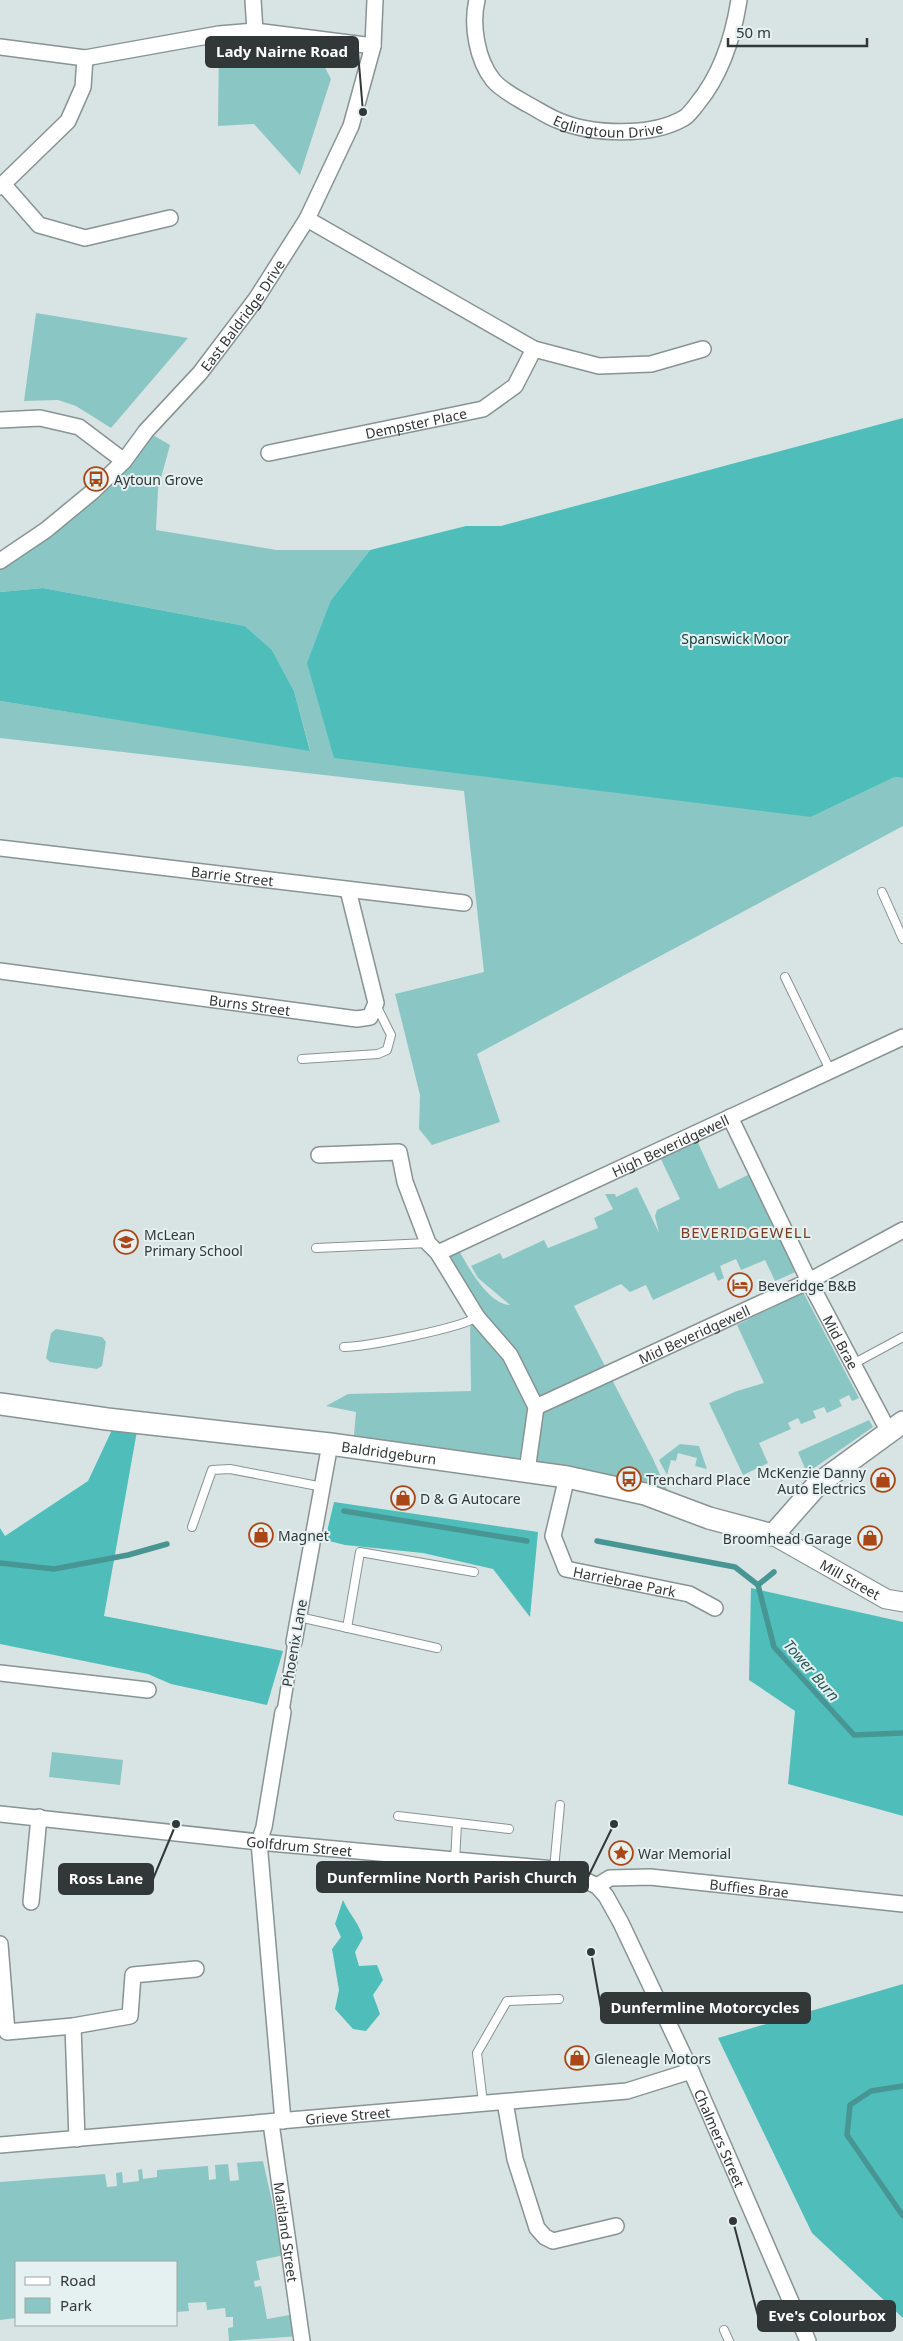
<svg xmlns="http://www.w3.org/2000/svg" width="903" height="2341" viewBox="0 0 903 2341" font-family="'Noto Sans',sans-serif">
  <rect width="100%" height="100%" fill="#d8e4e3"/>
  <g fill="#8ac7c4">
    <path d="M219,45L316,50L331,79L300,175L254,124L218,126Z"/>
    <path d="M36,313L188,338L111,428L76,406L58,400L24,401Z"/>
    <path d="M146,431L170,445L158,489L156,530L277,550H370L331,600L811,817L895,777L903,778V826L477,1054L500,1122L432,1145L419,1129L420,1095L395,994L484,972L464,791L0,738V701L310,750L294,691L272,650L245,626L43,588L0,592V561L46,530Z"/>
    <path d="M694,1134L719,1189L752,1173L798,1271L775,1281L765,1260L741,1270L736,1259L720,1266L724,1278L718,1281L714,1272L653,1300L646,1285L630,1292L621,1284L574,1306L653,1459L674,1505L353,1447L356,1412L326,1406L348,1394L471,1391L470,1321L476,1317L438,1253L456,1245C466,1263 487,1304 510,1305L478,1278L471,1266L500,1253L503,1259L544,1240L548,1248L598,1228L594,1218L613,1209L605,1194H615L616,1197L637,1187L659,1233L655,1216L657,1210L680,1199L657,1151Z"/>
    <path d="M803,1292L859,1398L852,1401L849,1395L839,1400L842,1406L827,1413L824,1407L813,1411L816,1418L801,1424L798,1418L788,1423L791,1429L759,1443L768,1463L743,1475L709,1403L737,1391L764,1383L737,1325Z"/>
    <path d="M56,1329L102,1337L106,1342L102,1366L97,1369L50,1362L46,1358L51,1333Z"/>
    <path d="M869,1420L873,1427L807,1473L798,1452Z"/>
    <path d="M680,1444L699,1446L707,1469L695,1466L697,1458L678,1453L676,1461L671,1460L667,1475L659,1460Z"/>
    <path d="M52,1752L123,1760L120,1785L49,1777Z"/>
    <path d="M263,2161L284,2255L256,2261L260,2280L254,2281L255,2287L261,2286L267,2319L295,2314L299,2336L229,2341L228,2328L233,2327V2317H226L225,2308L207,2310L206,2302L188,2303L189,2311L176,2312V2262H16V2318L0,2320V2182L105,2174L107,2187L117,2186L116,2173L122,2172L123,2183L139,2181L138,2170L142,2169L143,2179L157,2177V2170L208,2166L209,2180L216,2179L215,2165L228,2164L230,2181L239,2180L237,2163Z"/>
  </g>
  <g fill="#4fbebb">
    <path d="M903,418V778L895,777L811,817L334,758L307,663L331,600L370,550L466,526H501Z"/>
    <path d="M43,588L245,626L272,650L294,691L310,751L0,701V592Z"/>
    <path d="M112,1430L137,1431L104,1616L283,1651L267,1705L171,1684L148,1674L0,1644V1528L5,1536L88,1481Z"/>
    <path d="M334,1502L538,1532L530,1617L493,1569L423,1553L345,1545L325,1540Z"/>
    <path d="M751,1588L903,1622V1816L788,1784L795,1711L749,1680Z"/>
    <path d="M343,1900C349,1914 360,1924 363,1938L355,1952L359,1966L377,1965L383,1980L373,1995L380,2014L366,2031L353,2029L335,2009L339,1990L332,1949L341,1937L335,1924Z"/>
    <path d="M903,1984V2318L812,2233L718,2038Z"/>
  </g>
  <g fill="none" stroke-linecap="round" stroke-linejoin="round">
    <g stroke="#489694" stroke-width="5.5">
      <path d="M344,1511L527,1541"/>
      <path d="M597,1541L735,1567L758,1585L774,1647L854,1735L903,1733"/>
      <path d="M0,1563L54,1569L128,1555L167,1544"/>
      <path d="M758,1585L774,1572"/>
      <path d="M903,2086L871,2091L850,2105L847,2135L903,2216"/>
    </g>
    <g stroke="#889393" stroke-width="10">
      <g id="service">
        <path d="M882,892L903,939"/>
        <path d="M785,977L830,1070"/>
        <path d="M302,1059L378,1054L387,1050L391,1035L376,1005"/>
        <path d="M316,1248L428,1243"/>
        <path d="M344,1347C365,1347 461,1328 477,1317"/>
        <path d="M853,1364L903,1337"/>
        <path d="M192,1527L212,1470L230,1469L323,1487"/>
        <path d="M299,1617L437,1648"/>
        <path d="M347,1628L360,1552L474,1572"/>
        <path d="M398,1816L509,1829"/>
        <path d="M455,1861L457,1823"/>
        <path d="M554,1869L560,1805"/>
        <path d="M483,2103L477,2053L507,2001L559,1999"/>
        <path d="M724,2330L729,2341"/>
      </g>
    </g>
    <g stroke="#889393" stroke-width="14">
      <path id="pedestrian" d="M283,1712L294,1642"/>
    </g>
    <g stroke="#889393" stroke-width="18">
      <g id="minor">
        <path d="M253,0L255,31"/>
        <path id="s1" d="M477,0C471,25 477,60 493,80C501,90 517,98 527,104C537,109 547,116 557,120C591,135 652,137 684,118C689,115 693,109 697,104C721,75 733,38 739,0"/>
        <path d="M0,47L85,58L219,34L255,31L373,46"/>
        <path d="M3,184L39,225L85,238L170,218"/>
        <path d="M0,187L68,121L83,87L85,58"/>
        <path d="M307,219L534,349L599,366L651,364L703,349"/>
        <path d="M0,420L40,418L79,427L124,461"/>
        <path id="s2" d="M269,453L483,409L515,386L534,349"/>
        <path id="s3" d="M0,561L46,530L92,492L124,461L146,431L200,373L256,299L307,219L351,126L373,46L375,0"/>
        <path id="s4" d="M0,848L464,903"/>
        <path id="s5" d="M0,971L357,1019L370,1017L376,1003L348,890"/>
        <path id="s6" d="M730,1117L809,1281L889,1432"/>
        <path d="M319,1155L399,1152L405,1182L428,1243L438,1253L477,1317L510,1355L536,1407L527,1471"/>
        <path id="s7" d="M438,1253L903,1037"/>
        <path id="s8" d="M536,1407L809,1281L903,1230"/>
        <path id="s9" d="M567,1477L553,1536L566,1569L689,1594L715,1608"/>
        <path d="M294,1642L330,1444"/>
        <path d="M0,1673L148,1690"/>
        <path d="M283,1712L264,1827L259,1842L283,2121"/>
        <path id="s10" d="M0,1814L259,1842L554,1869L576,1876L597,1886L606,1896L621,1923L691,2071L808,2341"/>
        <path id="s11" d="M597,1886L610,1878L650,1877L903,1904"/>
        <path d="M31,1902L39,1817"/>
        <path d="M0,1944L7,2032L73,2026L130,2016L133,1975L196,1969"/>
        <path d="M73,2026L77,2139"/>
        <path d="M505,2102L515,2159L537,2228L545,2237L553,2241L616,2226"/>
        <path id="s12" d="M271,2123L302,2341"/>
        <path id="s13" d="M0,2145L627,2091L691,2071"/>
      </g>
    </g>
    <g stroke="#889393" stroke-width="21">
      <g id="tertiary">
        <path id="s14" d="M773,1535L886,1599L903,1602"/>
      </g>
    </g>
    <g stroke="#889393" stroke-width="24">
      <g id="secondary">
        <path id="s15" d="M0,1404L107,1419L330,1444L567,1477L645,1494L709,1518L773,1535L818,1484L903,1422"/>
      </g>
    </g>
    <use href="#service" stroke="#fff" stroke-width="8"/>
    <use href="#pedestrian" stroke="#fff" stroke-width="11"/>
    <use href="#minor" stroke="#fff" stroke-width="15"/>
    <use href="#tertiary" stroke="#fff" stroke-width="19"/>
    <use href="#secondary" stroke="#fff" stroke-width="21"/>
  </g>
  <defs>
    <g id="bus-ring" transform="scale(1.25)"><circle r="9.5" fill="#e5f1f0" stroke="#ab4716" stroke-width="1.5"/><path d="M-5-6H5V4H4V6H2V4H-2V6H-4V4H-5ZM-3.5-4V0h7V-4ZM-3.5 1.2v1.5H-2V1.2ZM2 1.2v1.5H3.5V1.2Z" fill="#ab4716"/></g>
    <g id="school-ring" transform="scale(1.25)"><circle r="9.5" fill="#e5f1f0" stroke="#ab4716" stroke-width="1.5"/><path d="M0-5L7-2L0 1L-7-2ZM-4 1L0 2.5L4 1V4Q0 6-4 4Z" fill="#ab4716"/></g>
    <g id="hotel-ring" transform="scale(1.25)"><circle r="9.5" fill="#e5f1f0" stroke="#ab4716" stroke-width="1.5"/><path d="M-6-4.5h1.5V1H6V5H4.5V3h-9V5H-6ZM-4 0a1.8 1.8 0 1 1 3.6 0ZM.5 0V-2.5h3Q6-2.5 6 0Z" fill="#ab4716"/></g>
    <g id="shop-ring" transform="scale(1.25)"><circle r="9.5" fill="#e5f1f0" stroke="#ab4716" stroke-width="1.5"/><path d="M-5-2.5h2.3a2.7 3.5 0 0 1 5.4 0H5L5.5 6h-11ZM-1.5-2.5h3a1.5 2.3 0 0 0-3 0Z" fill="#ab4716"/></g>
    <g id="sight-ring" transform="scale(1.25)"><circle r="9.5" fill="#e5f1f0" stroke="#ab4716" stroke-width="1.5"/><path d="M0-6L1.8-2.2L6-1.7L2.9 1.2L3.7 5.4L0 3.3L-3.7 5.4L-2.9 1.2L-6-1.7L-1.8-2.2Z" fill="#ab4716"/></g>
  </defs>
  <g fill-rule="evenodd">
    <use href="#bus-ring" x="96" y="479"/>
    <use href="#school-ring" x="126" y="1242"/>
    <use href="#hotel-ring" x="740" y="1285"/>
    <use href="#bus-ring" x="629" y="1479"/>
    <use href="#shop-ring" x="883" y="1480"/>
    <use href="#shop-ring" x="403" y="1498"/>
    <use href="#shop-ring" x="261" y="1535"/>
    <use href="#shop-ring" x="870" y="1538"/>
    <use href="#sight-ring" x="621" y="1853"/>
    <use href="#shop-ring" x="577" y="2058"/>
  </g>
  <g text-anchor="middle" dominant-baseline="central" stroke-width="4" stroke-linejoin="round" paint-order="stroke">
    <g font-size="14" fill="#323737" stroke="#e5f1f0">
      <text stroke="none"><textPath href="#s1" startOffset="212">Eglingtoun Drive</textPath></text>
      <text stroke="none"><textPath href="#s3" startOffset="348">East Baldridge Drive</textPath></text>
      <text stroke="none"><textPath href="#s2" startOffset="150">Dempster Place</textPath></text>
      <text stroke="none"><textPath href="#s4" startOffset="234">Barrie Street</textPath></text>
      <text stroke="none"><textPath href="#s5" startOffset="252">Burns Street</textPath></text>
      <text stroke="none"><textPath href="#s7" startOffset="256">High Beveridgewell</textPath></text>
      <text stroke="none"><textPath href="#s8" startOffset="174">Mid Beveridgewell</textPath></text>
      <text stroke="none"><textPath href="#s6" startOffset="251">Mid Brae</textPath></text>
      <text stroke="none"><textPath href="#s15" startOffset="392">Baldridgeburn</textPath></text>
      <text stroke="none"><textPath href="#s14" startOffset="89">Mill Street</textPath></text>
      <text stroke="none"><textPath href="#s9" startOffset="156">Harriebrae Park</textPath></text>
      <text transform="translate(294 1643) rotate(-80)">Phoenix Lane</text>
      <text stroke="none"><textPath href="#s10" startOffset="301">Golfdrum Street</textPath></text>
      <text stroke="none"><textPath href="#s11" startOffset="155">Buffies Brae</textPath></text>
      <text stroke="none"><textPath href="#s13" startOffset="349">Grieve Street</textPath></text>
      <text stroke="none"><textPath href="#s10" startOffset="884">Chalmers Street</textPath></text>
      <text stroke="none"><textPath href="#s12" startOffset="110">Maitland Street</textPath></text>
    </g>
    <g font-size="14" fill="#323737" stroke="#e5f1f0" text-anchor="start">
      <text x="114" y="479">Aytoun Grove</text>
      <text x="144" y="1234">McLean<tspan x="144" dy="16">Primary School</tspan></text>
      <text x="758" y="1285">Beveridge B&amp;B</text>
      <text x="866" y="1472" text-anchor="end">McKenzie Danny<tspan x="866" dy="16">Auto Electrics</tspan></text>
      <text x="646" y="1479">Trenchard Place</text>
      <text x="420" y="1498">D &amp; G Autocare</text>
      <text x="278" y="1535">Magnet</text>
      <text x="852" y="1538" text-anchor="end">Broomhead Garage</text>
      <text x="638" y="1853">War Memorial</text>
      <text x="594" y="2058">Gleneagle Motors</text>
    </g>
    <g font-size="14" fill="#0e4140" stroke="#e5f1f0">
      <text x="735" y="638">Spanswick Moor</text>
    </g>
    <g font-size="15" letter-spacing="1" fill="#7d3b1f" stroke="#e5f1f0">
      <text x="746" y="1232">BEVERIDGEWELL</text>
    </g>
    <g font-size="15" font-style="italic" fill="#2a5958" stroke="#e5f1f0">
      <text transform="translate(812 1670) rotate(49)">Tower Burn</text>
    </g>
  </g>
  <path fill="none" stroke="#323737" stroke-width="2" d="M363 112L358 52M614 1824L588 1877M176 1824L153 1879M591 1952L601 2008M733 2221L758 2316"/>
  <g fill="#323737" stroke="#e5f1f0" stroke-width="2">
    <circle cx="363" cy="112" r="5"/>
    <circle cx="614" cy="1824" r="5"/>
    <circle cx="176" cy="1824" r="5"/>
    <circle cx="591" cy="1952" r="5"/>
    <circle cx="733" cy="2221" r="5"/>
  </g>
  <g fill="#323737" stroke="#323737" stroke-width="2">
    <rect x="206" y="37" width="152" height="30" rx="5"/>
    <rect x="317" y="1862" width="271" height="30" rx="5"/>
    <rect x="59" y="1864" width="94" height="30" rx="5"/>
    <rect x="601" y="1993" width="209" height="30" rx="5"/>
    <rect x="758" y="2301" width="137" height="30" rx="5"/>
  </g>
  <g font-size="15" text-anchor="middle" font-weight="bold" fill="#fff">
    <text x="282" y="57">Lady Nairne Road</text>
    <text x="452" y="1883">Dunfermline North Parish Church</text>
    <text x="106" y="1884">Ross Lane</text>
    <text x="705" y="2013">Dunfermline Motorcycles</text>
    <text x="827" y="2321">Eve's Colourbox</text>
  </g>
  <rect x="15" y="2261" width="162" height="65" fill="#e5f1f0" stroke="#9da7a6"/>
  <rect x="25" y="2277" width="25" height="8" fill="#ffffff" stroke="#9da7a6"/>
  <text x="60" y="2286" font-size="15" fill="#323737">Road</text>
  <rect x="25" y="2298" width="25" height="15" fill="#8ac7c4" stroke="#9da7a6"/>
  <text x="60" y="2311" font-size="15" fill="#323737">Park</text>
  <path d="M728 38v8h139v-8" fill="none" stroke="#323737" stroke-width="2.5"/>
  <text x="736" y="38" font-size="15" fill="#323737" stroke="#e5f1f0" stroke-width="4" paint-order="stroke">50 m</text>
</svg>
